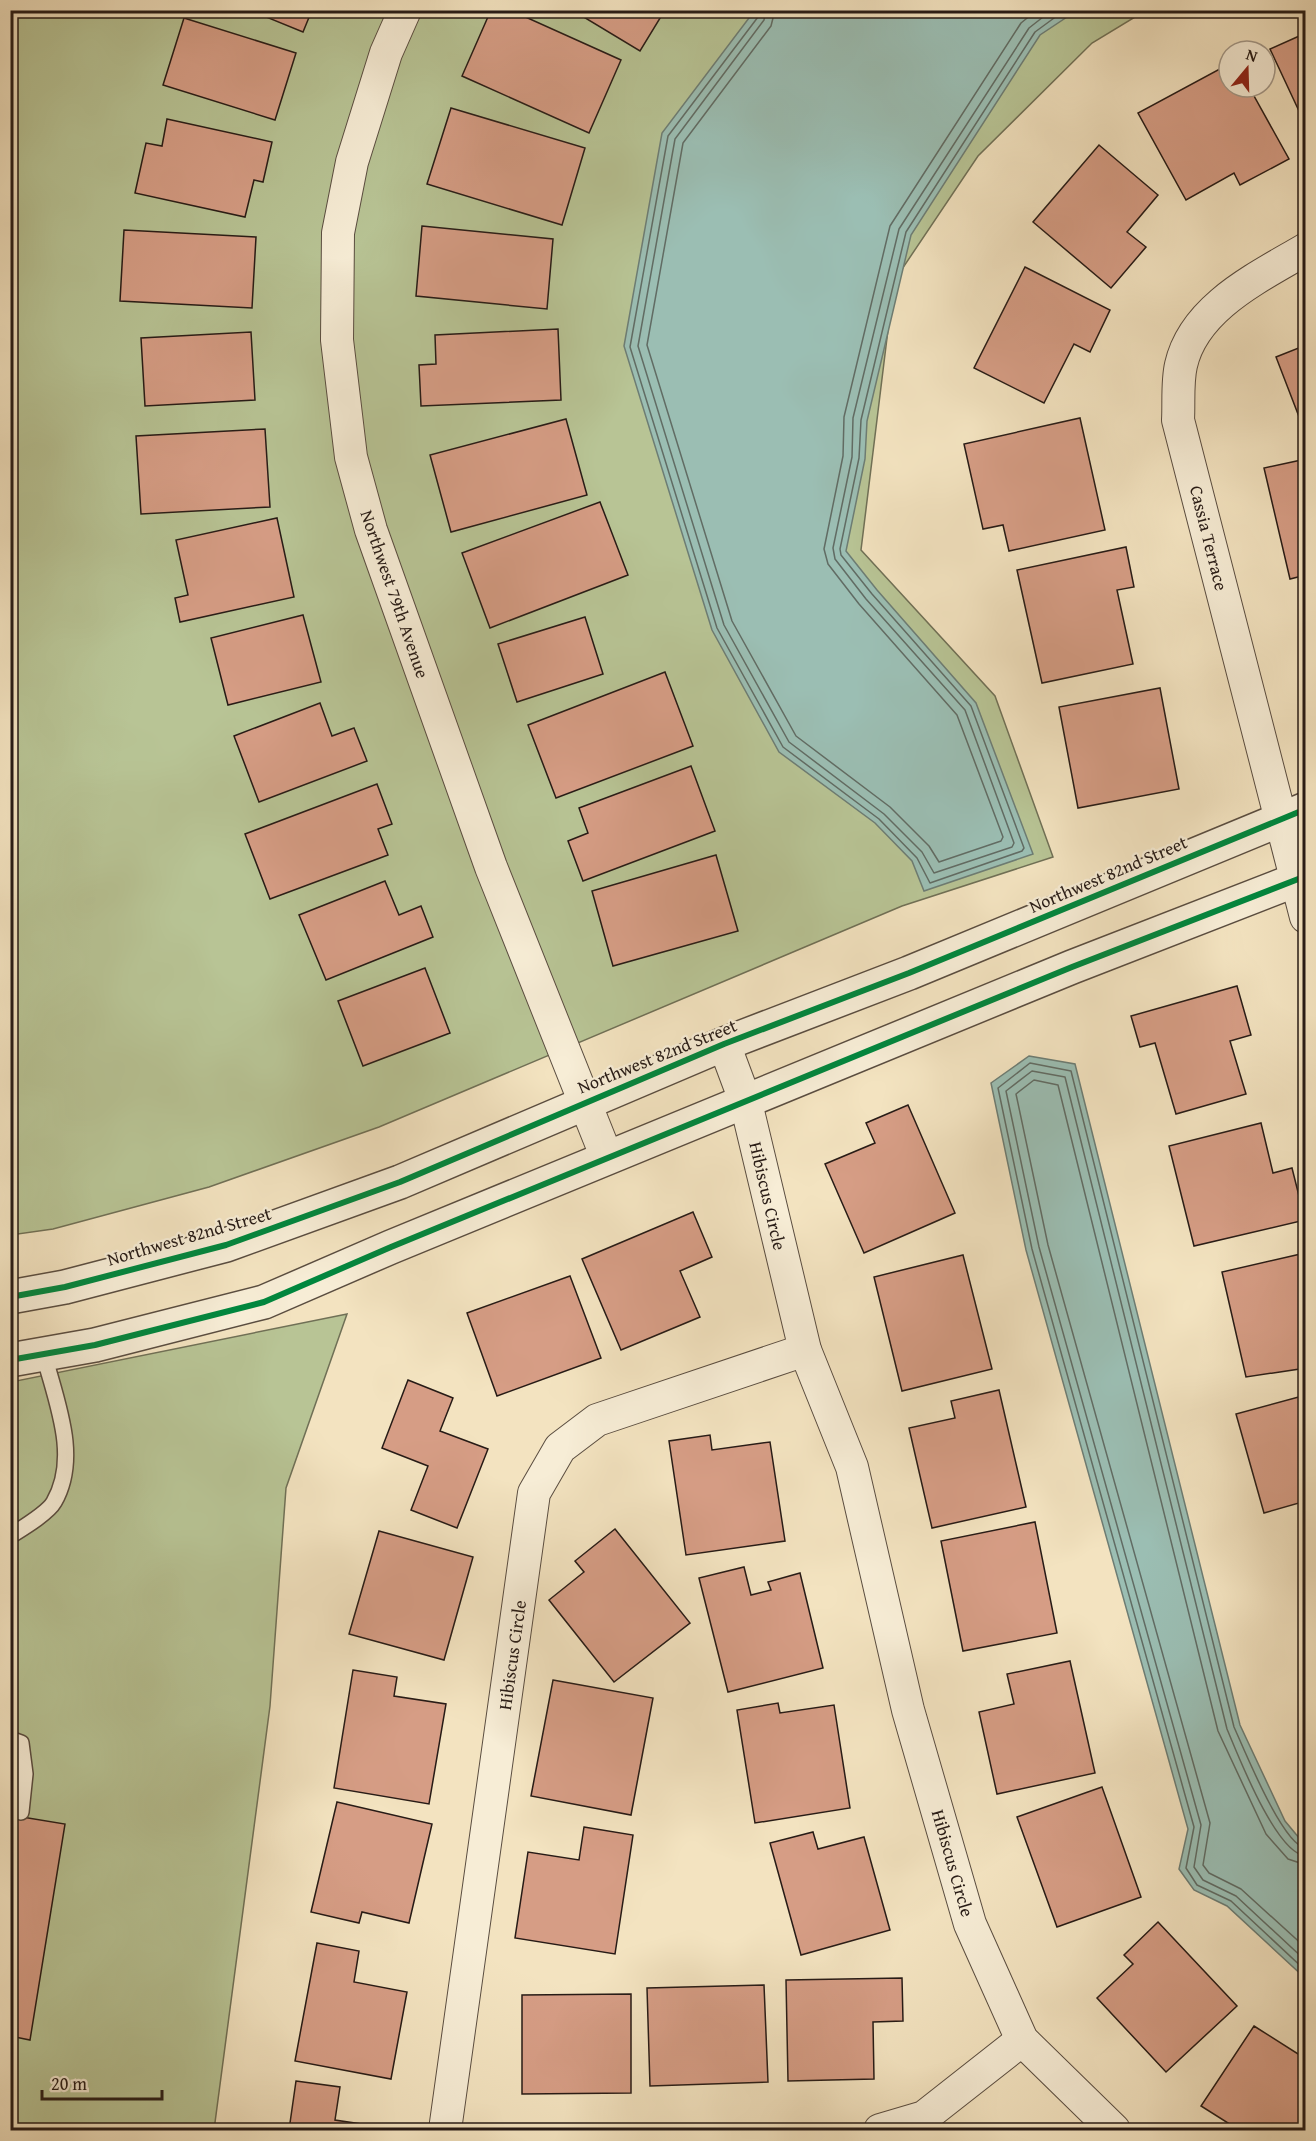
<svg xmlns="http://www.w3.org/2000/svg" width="1316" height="2141" viewBox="0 0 1316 2141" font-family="'Gentium Book Plus',serif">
  <rect width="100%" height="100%" fill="#f3e3c0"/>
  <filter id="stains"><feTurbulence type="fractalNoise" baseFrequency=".00333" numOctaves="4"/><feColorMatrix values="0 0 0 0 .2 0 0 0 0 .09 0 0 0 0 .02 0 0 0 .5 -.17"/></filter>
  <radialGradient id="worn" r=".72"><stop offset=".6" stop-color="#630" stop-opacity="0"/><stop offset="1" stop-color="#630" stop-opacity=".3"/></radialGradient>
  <g fill="#b8c495" stroke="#707056" stroke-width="1.5">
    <path d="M11,11H1145L1092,43L978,156L894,281L861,550L995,696L1053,857L902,906L379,1127L209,1187L53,1229L11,1235Z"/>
    <path d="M347,1314L286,1488L270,1706L214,2130H11V1382Z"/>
  </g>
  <g fill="#9bbeb3" stroke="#6d7d74" stroke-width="1.5">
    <path d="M755,10L1076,11L1040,35L911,235L867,421L865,459L846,551L877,590L976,703L1033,854L924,891L912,861L875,823L779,752L712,630L624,346L662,133Z"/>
    <path d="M1029,1056L1075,1064L1240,1725L1285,1821L1305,1845V1978L1227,1906L1194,1890L1179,1869L1188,1829L1026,1250L991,1083Z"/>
  </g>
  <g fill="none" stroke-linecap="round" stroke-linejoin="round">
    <g stroke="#616c64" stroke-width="1.5">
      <path d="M759,10L758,17L668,136L630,347L717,628L783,747L879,819L917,858L930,883L1022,851L1024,848L971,706L872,594L841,555L840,549L859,458L861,420L906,232L1035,32L1065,10"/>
      <path d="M766,10L764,20L675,139L638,346L724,625L789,742L884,814L922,852L934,873L1012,847L1014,843L965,710L866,599L835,559L833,548L852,457L853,418L899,229L1029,28L1052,10"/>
      <path d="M775,10L771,26L683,143L647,345L732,621L796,736L890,807L929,846L939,862L1001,841L1003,837L957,715L859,604L828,564L824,549L843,456L844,417L890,226L1021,23L1037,10"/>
      <path d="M1306,1848C1283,1846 1244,1749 1234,1727L1071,1071L1030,1063L998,1088L1032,1249L1194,1827L1186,1868L1197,1885L1231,1901L1306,1971"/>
      <path d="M1306,1856C1276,1854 1238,1755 1227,1729L1065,1077L1032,1071L1006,1091L1039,1247L1201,1825L1194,1867L1203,1880L1236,1896L1306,1961"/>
      <path d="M1306,1865L1288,1859L1266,1834L1218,1731L1058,1085L1034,1080L1016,1094L1048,1245L1210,1823L1203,1865L1209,1873L1241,1889L1306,1948"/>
    </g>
  </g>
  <g fill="#d69d85" stroke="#271b16" stroke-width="1.5">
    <path d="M249,10H312L303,32Z"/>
    <path d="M491,10H510L621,60L589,133L462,76Z"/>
    <path d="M572,10H665L640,51Z"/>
    <path d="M184,18L296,53L275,120L163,85Z"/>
    <path d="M1306,33V126L1270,49Z"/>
    <path d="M1229,64V87H1249L1289,159L1240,185L1234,173L1186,200L1138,113Z"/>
    <path d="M451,108L585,148L562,225L427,184Z"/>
    <path d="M167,119L272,142L263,182L254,180L245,217L135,193L146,143L162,146Z"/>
    <path d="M1099,145L1158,195L1127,232L1146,247L1111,288L1033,222Z"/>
    <path d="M422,226L553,239L547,309L416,296Z"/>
    <path d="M124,230L256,237L252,308L120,301Z"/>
    <path d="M1025,267L1110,310L1090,352L1074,344L1044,403L974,368Z"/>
    <path d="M558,329L561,400L421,406L419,365L436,364L435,335Z"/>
    <path d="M251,332L255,400L145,406L141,338Z"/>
    <path d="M1306,345V426L1303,427L1276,357Z"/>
    <path d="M1080,418L1105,530L1009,551L1003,525L983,529L964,444Z"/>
    <path d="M566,419L587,495L451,532L430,455Z"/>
    <path d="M265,429L270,507L141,514L136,436Z"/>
    <path d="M1306,459V575L1290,579L1264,468Z"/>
    <path d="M600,502L628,575L490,628L462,553Z"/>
    <path d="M277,518L294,597L180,622L175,598L188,595L176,540Z"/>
    <path d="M1126,547L1134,587L1117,590L1133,664L1042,683L1017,570Z"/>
    <path d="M1301,594H1306V616Z"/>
    <path d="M303,615L321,682L228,705L211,638Z"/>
    <path d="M585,617L603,674L517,702L498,644Z"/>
    <path d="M665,672L693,746L556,798L528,725Z"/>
    <path d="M1160,688L1179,789L1078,808L1059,707Z"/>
    <path d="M320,703L332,736L354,728L367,761L259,802L234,736Z"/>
    <path d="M691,766L715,831L583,881L568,841L588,833L579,808Z"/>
    <path d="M377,784L392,824L378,829L388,855L270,899L245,834Z"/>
    <path d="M716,855L738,931L613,966L592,891Z"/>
    <path d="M385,881L399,915L421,906L433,937L326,980L299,915Z"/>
    <path d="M425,968L450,1033L363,1066L338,1001Z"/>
    <path d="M1237,986L1251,1035L1230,1041L1246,1094L1176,1114L1155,1043L1140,1047L1131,1016Z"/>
    <path d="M908,1105L955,1213L864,1253L825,1164L875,1143L866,1123Z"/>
    <path d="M1261,1123L1273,1173L1292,1168L1305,1220L1194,1246L1169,1146Z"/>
    <path d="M693,1212L712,1257L680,1271L700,1317L621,1350L582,1259Z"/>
    <path d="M1305,1253L1306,1368L1246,1377L1222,1272Z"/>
    <path d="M963,1255L992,1369L902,1391L874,1277Z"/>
    <path d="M570,1276L601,1358L497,1396L467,1313Z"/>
    <path d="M408,1380L453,1398L440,1431L488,1449L457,1528L411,1510L428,1466L382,1448Z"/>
    <path d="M999,1390L1026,1507L932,1528L909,1428L955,1418L951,1401Z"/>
    <path d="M1306,1395V1501L1264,1513L1236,1414Z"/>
    <path d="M710,1435L712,1450L770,1442L785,1541L686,1555L669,1441Z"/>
    <path d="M1035,1522L1057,1633L963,1651L941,1541Z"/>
    <path d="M615,1529L690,1623L614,1682L549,1600L584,1572L575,1561Z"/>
    <path d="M379,1531L473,1557L444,1660L349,1634Z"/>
    <path d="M1306,1532V1552L1301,1533Z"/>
    <path d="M744,1567L751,1595L771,1590L768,1582L800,1573L823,1668L728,1692L699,1578Z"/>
    <path d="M1070,1661L1095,1773L997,1794L979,1712L1014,1704L1007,1674Z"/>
    <path d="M353,1670L397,1677L394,1696L446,1704L429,1804L334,1788Z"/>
    <path d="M553,1680L653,1698L631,1815L531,1796Z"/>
    <path d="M778,1703L780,1713L834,1705L850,1808L755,1823L737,1710Z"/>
    <path d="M1102,1787L1141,1897L1057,1927L1017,1817Z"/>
    <path d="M337,1802L432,1824L409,1923L362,1912L359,1923L311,1912Z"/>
    <path d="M10,1815L65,1824L30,2040L10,2036Z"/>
    <path d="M584,1827L633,1835L615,1954L515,1938L528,1852L579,1860Z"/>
    <path d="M813,1832L818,1849L864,1837L890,1930L801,1955L770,1843Z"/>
    <path d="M1158,1922L1237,2006L1166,2072L1097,1998L1133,1964L1124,1955Z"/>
    <path d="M317,1943L359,1951L354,1982L407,1992L391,2079L295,2061Z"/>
    <path d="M902,1978L903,2021L873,2022L874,2079L788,2081L786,1980Z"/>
    <path d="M764,1985L768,2082L650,2086L647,1988Z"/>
    <path d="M631,1994V2093L522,2094V1995Z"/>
    <path d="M1254,2026L1306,2059V2130H1239L1201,2106Z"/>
    <path d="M296,2081L340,2087L335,2120L388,2128V2130H289Z"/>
  </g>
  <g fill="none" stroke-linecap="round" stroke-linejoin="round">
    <g stroke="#5a4d40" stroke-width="18">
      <g id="service">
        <path d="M10,1536C21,1529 48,1513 54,1502C80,1457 56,1401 44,1355"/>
        <path d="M10,1739L21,1743L25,1774L21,1812"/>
      </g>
    </g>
    <g stroke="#5a4d40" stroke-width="34">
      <g id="minor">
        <path d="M405,10L386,53L352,162L338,233L337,340L351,457L371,530L491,867L607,1158"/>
        <path d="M1306,249C1259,277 1194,307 1181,365C1177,382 1179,403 1178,420L1306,917"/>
        <path d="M724,1044L746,1103L805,1350L852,1467L908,1710L970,1924L1022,2040L1114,2130"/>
        <path d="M445,2130L534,1493L560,1448L597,1420L805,1350"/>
        <path d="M880,2130L924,2117L1022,2040"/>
      </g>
    </g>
    <g stroke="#5a4d40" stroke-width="36">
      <g id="tertiary">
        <path d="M10,1297L65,1287L226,1245L400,1182L724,1044L909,973L1306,809"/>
        <path d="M10,1360L95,1345L264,1302L391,1247L1072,967L1306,876"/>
      </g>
    </g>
    <use href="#service" stroke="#f7edd6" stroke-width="15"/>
    <use href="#minor" stroke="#f7edd6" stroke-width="32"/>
    <use href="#tertiary" stroke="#f7edd6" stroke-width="33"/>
    <g stroke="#f7edd6" stroke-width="10">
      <g id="cycleway">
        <path d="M10,1297L65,1287L226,1245L400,1182L724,1044L909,973L1306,809"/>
        <path d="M10,1360L95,1345L264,1302L391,1247L1072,967L1306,876"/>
      </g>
    </g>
    <use href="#cycleway" stroke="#00873e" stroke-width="6"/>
  </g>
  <g text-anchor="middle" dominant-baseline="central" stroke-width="4.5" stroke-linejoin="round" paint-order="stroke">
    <g font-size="18" fill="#271b16" stroke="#f7edd6">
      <text transform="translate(1209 538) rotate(76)">Cassia Terrace</text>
      <text transform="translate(395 594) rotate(71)">Northwest 79th Avenue</text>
      <text transform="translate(1108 874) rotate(-23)">Northwest 82nd Street</text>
      <text transform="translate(657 1056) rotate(-22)">Northwest 82nd Street</text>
      <text transform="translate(768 1196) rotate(77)">Hibiscus Circle</text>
      <text transform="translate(189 1236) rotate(-16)">Northwest 82nd Street</text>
      <text transform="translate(512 1655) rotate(-82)">Hibiscus Circle</text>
      <text transform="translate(953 1863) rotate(74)">Hibiscus Circle</text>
    </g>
  </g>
  <rect width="1316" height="2141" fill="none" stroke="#f3e3c0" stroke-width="36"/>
  <rect x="12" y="12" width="1292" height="2117" fill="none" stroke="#271b16" stroke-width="3"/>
  <rect x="18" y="18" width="1280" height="2105" fill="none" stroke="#271b16" stroke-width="1.5"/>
  <g transform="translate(1247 69) rotate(19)"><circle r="28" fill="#f7edd6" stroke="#a49989" stroke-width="1.5"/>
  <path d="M0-4.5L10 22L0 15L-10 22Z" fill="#8f2418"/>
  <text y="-9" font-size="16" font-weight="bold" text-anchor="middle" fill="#271b16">N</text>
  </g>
  <path d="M42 2090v9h120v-9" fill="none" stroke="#271b16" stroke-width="3"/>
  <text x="51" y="2090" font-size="18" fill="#271b16" stroke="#f7edd6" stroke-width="4.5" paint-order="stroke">20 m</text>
  <rect width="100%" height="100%" filter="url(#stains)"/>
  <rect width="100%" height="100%" fill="url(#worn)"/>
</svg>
